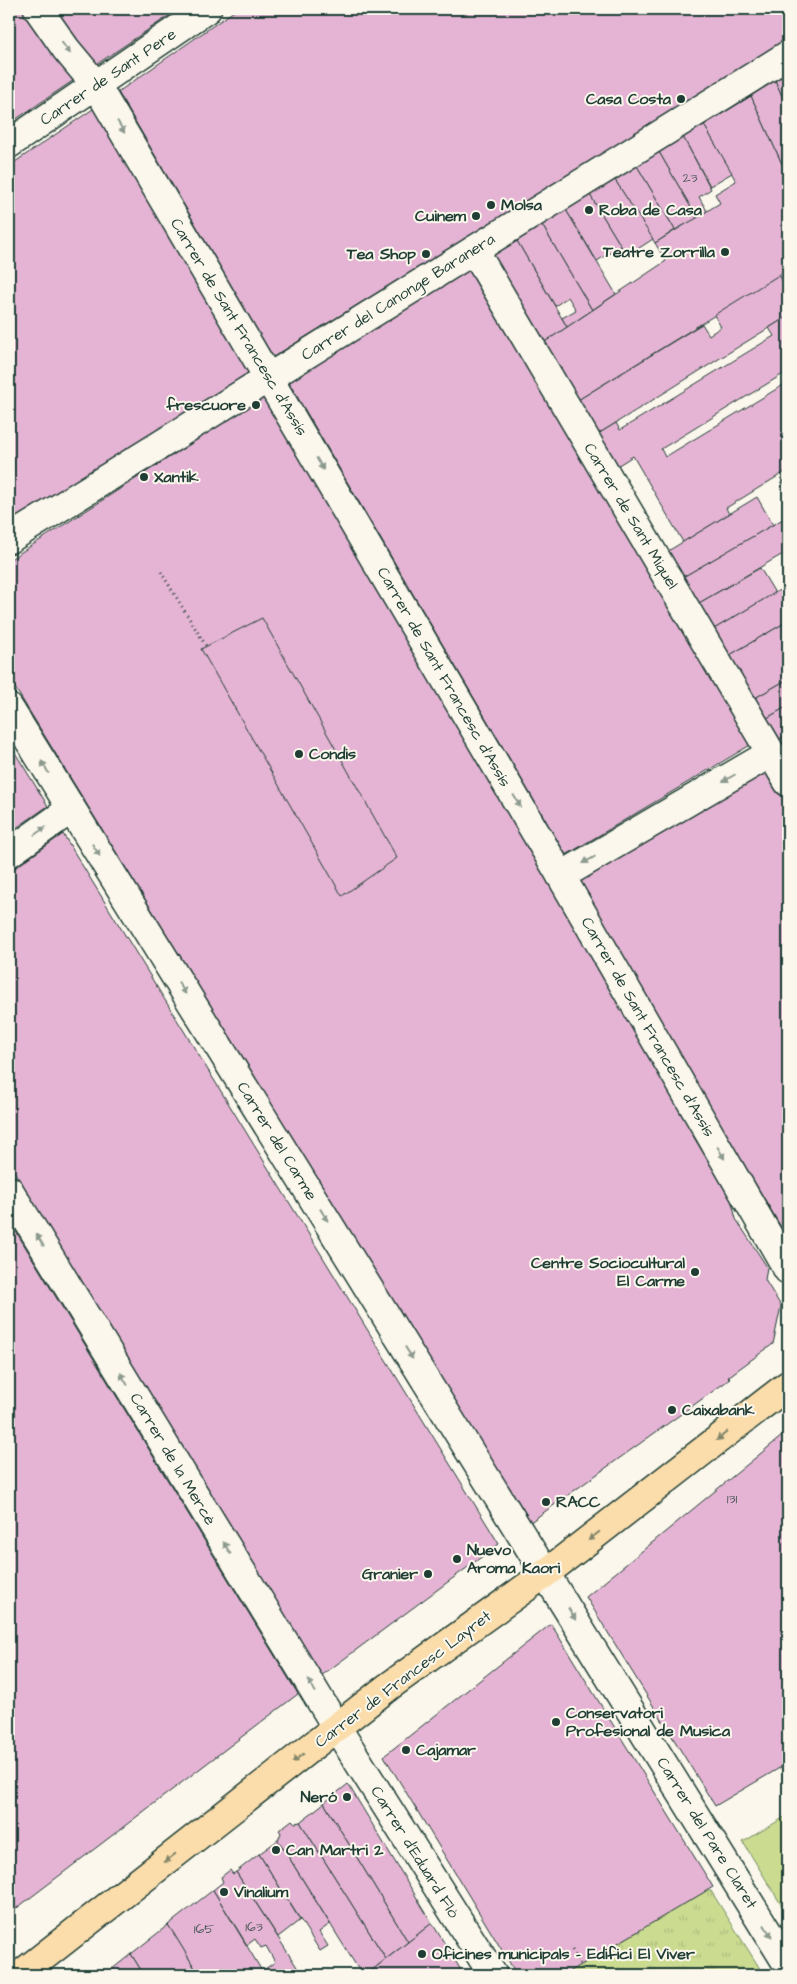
<svg xmlns="http://www.w3.org/2000/svg" width="797" height="1984" viewBox="0 0 797 1984" font-family="'Architects Daughter',sans-serif">
  <defs>
    <pattern id="park-tufts" width="24" height="20" patternUnits="userSpaceOnUse" patternTransform="scale(1.25)"><rect width="24" height="20" fill="#cbdc91"/><path d="M3 7l-1-3M5 7V3M7 7l1-3M15 17l-1-3M17 17v-4M19 17l1-3" fill="none" stroke="#aebe7e"/></pattern>
  </defs>
  <rect width="100%" height="100%" fill="#fbf7ec"/>
  <filter id="ink" filterUnits="userSpaceOnUse"><feTurbulence type="fractalNoise" baseFrequency=".02" numOctaves="2"/><feDisplacementMap in="SourceGraphic" scale="10" xChannelSelector="R" yChannelSelector="G"/><feConvolveMatrix kernelMatrix="1 2 1 2 8 2 1 2 1" color-interpolation-filters="sRGB"/></filter>
  <g filter="url(#ink)">
    <path fill="url(#park-tufts)" stroke="#758c62" d="M706,1891H711L764,1975H564Z"/>
    <path fill="#cbdc91" stroke="#758c62" d="M788,1815V1916L743,1842Z"/>
    <g fill="#e5b4d4" stroke="#1f3d34">
      <path d="M9,9H26L74,80L9,124Z"/>
      <path d="M51,9H179L91,68Z"/>
      <path d="M237,9H788V39L273,357L118,92Z"/>
      <path d="M788,72V110L775,80Z"/>
      <path d="M775,80L788,110V161L782,164L751,96Z"/>
      <path d="M751,96L782,164L788,161V270L578,400L543,343L666,261L655,243L720,203L715,194L736,181L704,125Z"/>
      <path d="M96,107L252,371L9,523V166Z"/>
      <path d="M704,125L732,173L710,186L683,137Z"/>
      <path d="M683,137L711,189L699,197L707,211L697,218L659,152Z"/>
      <path d="M659,152L697,218L675,230L637,166Z"/>
      <path d="M637,166L675,230L655,243L615,180Z"/>
      <path d="M615,180L653,239L627,256L590,195Z"/>
      <path d="M590,195L621,246L597,261L566,210Z"/>
      <path d="M566,210L616,294L592,310L542,225Z"/>
      <path d="M542,225L592,310L567,327L562,318L576,310L568,297L555,306L517,241Z"/>
      <path d="M517,241L567,327L543,343L492,256Z"/>
      <path d="M470,268L752,744L566,855L288,381Z"/>
      <path d="M788,270V290L779,275Z"/>
      <path d="M779,275L788,290V316L598,434L578,400L702,324L709,335L721,327L714,315Z"/>
      <path d="M788,316V371L661,449L665,457L788,382V470L726,508L729,514L683,542L633,456L617,466L598,434L616,423L620,430L774,336L769,328Z"/>
      <path d="M265,396L695,1133L692,1134L731,1199L736,1219L767,1267L765,1280L781,1306L773,1344L728,1377L730,1379L529,1523L9,678V560Z"/>
      <path d="M788,478V490L783,481Z"/>
      <path d="M757,497L773,525L683,577L668,551Z"/>
      <path d="M788,516V551L699,603L683,577Z"/>
      <path d="M760,568L775,593L714,629L699,603Z"/>
      <path d="M788,585V621L730,655L728,652L724,655L712,634L715,632L714,629Z"/>
      <path d="M262,618L397,858L342,896L201,649Z"/>
      <path d="M788,621V679L755,698L730,655Z"/>
      <path d="M788,679V706L767,718L755,698Z"/>
      <path d="M788,706V733L780,739L767,718Z"/>
      <path d="M788,733V754L780,739Z"/>
      <path d="M9,743L48,806L9,833Z"/>
      <path d="M765,766L788,805V1239L577,880Z"/>
      <path d="M63,834L499,1544L321,1676L9,1163V872Z"/>
      <path d="M9,1220L298,1694L9,1914Z"/>
      <path d="M788,1431V1763L715,1806L586,1597Z"/>
      <path d="M551,1624L713,1887L564,1975H517L384,1756Z"/>
      <path d="M348,1784L432,1923L408,1942L324,1803Z"/>
      <path d="M324,1803L408,1942L386,1959L300,1822Z"/>
      <path d="M292,1820L295,1823L300,1822L386,1959L366,1975H362L278,1840L281,1833L279,1830Z"/>
      <path d="M278,1840L330,1924L319,1932L328,1946L320,1951L259,1854Z"/>
      <path d="M259,1854L300,1920L278,1937L236,1872Z"/>
      <path d="M230,1870L233,1874L236,1872L302,1975H265L262,1971L275,1962L266,1946L261,1948L255,1939L247,1945L213,1890L223,1882L221,1877Z"/>
      <path d="M213,1890L262,1971L255,1975H199L168,1925Z"/>
      <path d="M432,1923L464,1975H366L408,1942Z"/>
      <path d="M168,1925L174,1934L199,1975H144L136,1962L131,1954Z"/>
      <path d="M131,1954L144,1975H115L111,1970Z"/>
      <path d="M111,1970L115,1975H104Z"/>
    </g>
    <g fill="none" stroke-linecap="round" stroke-linejoin="round">
      <g stroke="#1f3d34" stroke-width="31">
        <g id="street">
          <path d="M38,9L66,49L96,85L561,876L788,1270"/>
          <path d="M9,144L207,9"/>
          <path d="M474,250L788,782"/>
          <path d="M9,539L788,55"/>
          <path d="M9,708L788,1965"/>
          <path d="M9,853L71,809"/>
          <path d="M561,876L771,753"/>
          <path d="M9,1190L337,1728L493,1975"/>
        </g>
      </g>
      <g stroke="#1f3d34" stroke-width="31">
        <path id="primary" d="M20,1975L388,1687L546,1573L788,1385"/>
      </g>
      <g stroke="#1f3d34" stroke-width="3" stroke-dasharray="1 4" stroke-linecap="butt">
        <path d="M161,572L206,646"/>
        <path d="M572,1950L582,1968"/>
      </g>
      <use href="#street" stroke="#fbf7ec" stroke-width="28"/>
      <use href="#primary" stroke="#fbddab" stroke-width="28"/>
    </g>
    <defs><path id="oneway-solid" d="M-6-.8H1V-3.2L6.5 0L1 3.2V.8H-6Z" transform="scale(1.25)"/></defs>
    <g fill="#8d9a90">
      <use href="#oneway-solid" transform="translate(66 48) rotate(53)"/>
      <use href="#oneway-solid" transform="translate(121 127) rotate(59)"/>
      <use href="#oneway-solid" transform="translate(320 464) rotate(60)"/>
      <use href="#oneway-solid" transform="translate(45 767) rotate(-121)"/>
      <use href="#oneway-solid" transform="translate(729 778) rotate(150)"/>
      <use href="#oneway-solid" transform="translate(517 801) rotate(60)"/>
      <use href="#oneway-solid" transform="translate(40 831) rotate(-35)"/>
      <use href="#oneway-solid" transform="translate(96 850) rotate(58)"/>
      <use href="#oneway-solid" transform="translate(589 860) rotate(150)"/>
      <use href="#oneway-solid" transform="translate(182 988) rotate(58)"/>
      <use href="#oneway-solid" transform="translate(721 1153) rotate(60)"/>
      <use href="#oneway-solid" transform="translate(324 1215) rotate(58)"/>
      <use href="#oneway-solid" transform="translate(40 1240) rotate(-121)"/>
      <use href="#oneway-solid" transform="translate(409 1353) rotate(58)"/>
      <use href="#oneway-solid" transform="translate(124 1379) rotate(-121)"/>
      <use href="#oneway-solid" transform="translate(227 1548) rotate(-121)"/>
      <use href="#oneway-solid" transform="translate(572 1614) rotate(58)"/>
      <use href="#oneway-solid" transform="translate(312 1686) rotate(-121)"/>
      <use href="#oneway-solid" transform="translate(768 1931) rotate(58)"/>
    </g>
    <g fill="#82856a">
      <use href="#oneway-solid" transform="translate(722 1436) rotate(142)"/>
      <use href="#oneway-solid" transform="translate(594 1536) rotate(142)"/>
      <use href="#oneway-solid" transform="translate(298 1758) rotate(142)"/>
      <use href="#oneway-solid" transform="translate(170 1858) rotate(142)"/>
    </g>
  </g>
  <g fill="#1f3d34" stroke="#fbf7ec" stroke-width="2">
    <circle cx="681" cy="99" r="5"/>
    <circle cx="491" cy="205" r="5"/>
    <circle cx="589" cy="210" r="5"/>
    <circle cx="476" cy="216" r="5"/>
    <circle cx="725" cy="252" r="5"/>
    <circle cx="426" cy="254" r="5"/>
    <circle cx="256" cy="405" r="5"/>
    <circle cx="144" cy="477" r="5"/>
    <circle cx="299" cy="754" r="5"/>
    <circle cx="695" cy="1272" r="5"/>
    <circle cx="672" cy="1410" r="5"/>
    <circle cx="546" cy="1502" r="5"/>
    <circle cx="457" cy="1559" r="5"/>
    <circle cx="428" cy="1574" r="5"/>
    <circle cx="556" cy="1722" r="5"/>
    <circle cx="406" cy="1750" r="5"/>
    <circle cx="347" cy="1797" r="5"/>
    <circle cx="276" cy="1850" r="5"/>
    <circle cx="224" cy="1892" r="5"/>
    <circle cx="422" cy="1954" r="5"/>
  </g>
  <g text-anchor="middle" dominant-baseline="central" stroke-width="4" stroke-linejoin="round" paint-order="stroke">
    <g font-size="14" fill="#505b5c">
      <text x="690" y="178">23</text>
      <text x="732" y="1499">131</text>
      <text x="254" y="1927">163</text>
      <text x="204" y="1929">165</text>
    </g>
    <g font-size="16" fill="#1f3d34" stroke="#fbf7ec">
      <text transform="translate(108 77) rotate(-34)">Carrer de Sant Pere</text>
      <text transform="translate(398 297) rotate(-32)">Carrer del Canonge Baranera</text>
      <text transform="translate(239 327) rotate(59)">Carrer de Sant Francesc d'Assís</text>
      <text transform="translate(631 516) rotate(59)">Carrer de Sant Miquel</text>
      <text transform="translate(444 677) rotate(60)">Carrer de Sant Francesc d'Assís</text>
      <text transform="translate(648 1027) rotate(60)">Carrer de Sant Francesc d'Assís</text>
      <text transform="translate(277 1141) rotate(58)">Carrer del Carme</text>
      <text transform="translate(173 1459) rotate(59)">Carrer de la Mercè</text>
      <text transform="translate(403 1679) rotate(-37)">Carrer de Francesc Layret</text>
      <text transform="translate(707 1833) rotate(58)">Carrer del Pare Claret</text>
      <text transform="translate(415 1852) rotate(58)">Carrer d'Eduard Flò</text>
    </g>
    <g font-size="16" font-weight="bold" fill="#1f3d34" stroke="#fbf7ec" text-anchor="start">
      <text x="671" y="99" text-anchor="end">Casa Costa</text>
      <text x="501" y="205">Molsa</text>
      <text x="599" y="210">Roba de Casa</text>
      <text x="466" y="216" text-anchor="end">Cuinem</text>
      <text x="715" y="252" text-anchor="end">Teatre Zorrilla</text>
      <text x="416" y="254" text-anchor="end">Tea Shop</text>
      <text x="246" y="405" text-anchor="end">frescuore</text>
      <text x="154" y="477">Xantik</text>
      <text x="309" y="754">Condis</text>
      <text x="685" y="1263" text-anchor="end">Centre Sociocultural<tspan x="685" dy="18">El Carme</tspan></text>
      <text x="682" y="1410">Caixabank</text>
      <text x="556" y="1502">RACC</text>
      <text x="467" y="1550">Nuevo<tspan x="467" dy="18">Aroma Kaori</tspan></text>
      <text x="418" y="1574" text-anchor="end">Granier</text>
      <text x="566" y="1713">Conservatori<tspan x="566" dy="18">Profesional de Musica</tspan></text>
      <text x="416" y="1750">Cajamar</text>
      <text x="337" y="1797" text-anchor="end">Neró</text>
      <text x="286" y="1850">Can Martri 2</text>
      <text x="234" y="1892">Vinalium</text>
      <text x="432" y="1954">Oficines municipals - Edifici El Viver</text>
    </g>
  </g>
  <rect width="797" height="1984" fill="none" stroke="#fbf7ec" stroke-width="30"/>
  <rect x="15" y="15" width="767" height="1954" fill="none" stroke="#1f3d34" stroke-width="2" filter="url(#ink)"/>
</svg>
